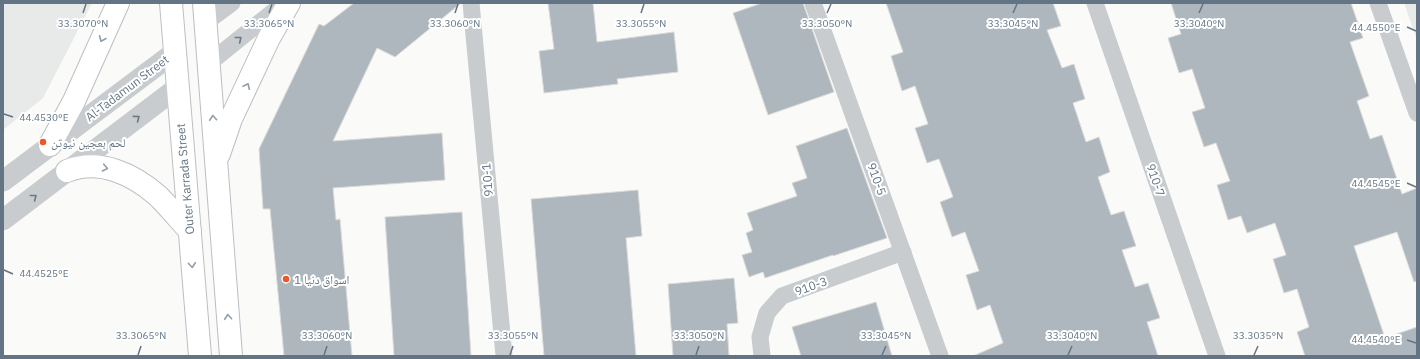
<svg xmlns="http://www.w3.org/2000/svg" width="1420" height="359" viewBox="0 0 1420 359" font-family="'IBM Plex Sans','Noto Naskh Arabic',sans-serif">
  <rect width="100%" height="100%" fill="#fafaf8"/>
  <g fill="#e8e9e9">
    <path d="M3,3H92L43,98L3,130Z"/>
    <path d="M1404,3H1417V40Z"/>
  </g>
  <g fill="#aeb7bd" stroke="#dcdcda">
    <path d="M354,3H461L395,57L377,48L333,141L442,133L445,180L333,188L336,220L340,219L352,356H284L270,209H263L259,149L319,24L324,26Z"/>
    <path d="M548,3H593L597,42L674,32L678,72L617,79L618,84L544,93L539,51L554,49Z"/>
    <path d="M762,3H803L834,92L768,115L733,13Z"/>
    <path d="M886,3H1053L1061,26L1047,30L1062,68L1074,64L1085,99L1073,103L1086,142L1099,137L1110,172L1098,177L1111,215L1124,211L1136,246L1122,250L1135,287L1148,283L1160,318L1147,322L1158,356H973L1003,343L990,305L977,310L966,275L979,271L965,232L952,237L940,202L953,197L939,159L927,163L915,128L928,124L915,86L902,91L891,56L903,52Z"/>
    <path d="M1171,3H1351L1363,38L1350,42L1369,96L1357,101L1370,139L1382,135L1402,194L1417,188V281L1414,282L1397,232L1354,246L1385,338L1417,327V356H1305L1297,332L1309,327L1297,289L1284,293L1273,259L1286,255L1275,223L1247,233L1241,216L1228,220L1217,185L1230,181L1216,143L1204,147L1192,112L1205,108L1192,69L1179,73L1168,38L1181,34Z"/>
    <path d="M847,128L887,238L833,256V255L765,278L763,272L749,277L742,255L752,252L746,233L753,230L747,213L797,196L792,183L807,178L796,146Z"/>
    <path d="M638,190L642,236L626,238L636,356H544L531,199Z"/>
    <path d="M462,212L471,356H394L385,217Z"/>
    <path d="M734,278L738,323L727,324L729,356H673L668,284Z"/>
    <path d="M876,302L892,356H801L792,327Z"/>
  </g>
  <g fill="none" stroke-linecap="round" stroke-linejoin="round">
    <g stroke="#bbbfc3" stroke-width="24">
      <g id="primary">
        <path d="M171,3L200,356"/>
        <path d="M204,3L231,356"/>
        <path d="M50,145L74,101L118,3"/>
        <path d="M219,154L231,119L269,38L289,3"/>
        <path d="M67,171C99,158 133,174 158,196C169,207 179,219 190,231"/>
      </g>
    </g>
    <g stroke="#c8cccf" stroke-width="17">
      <path d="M471,3L504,356"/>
      <path d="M813,3L940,356"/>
      <path d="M1095,3L1217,356"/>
      <path d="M1378,3L1417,113"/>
      <path d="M205,23L232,3"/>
      <path d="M208,64L284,3"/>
      <path d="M762,356L760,337L767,313L782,296L903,252"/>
    </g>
    <g stroke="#c8cccf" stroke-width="21">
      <path d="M3,181L175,52"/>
      <path d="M3,220L178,87"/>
    </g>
    <use href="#primary" stroke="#fff" stroke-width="22"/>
  </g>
  <defs><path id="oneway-chevron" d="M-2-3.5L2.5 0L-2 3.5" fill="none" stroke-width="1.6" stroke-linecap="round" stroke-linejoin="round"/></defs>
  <g stroke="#929ea9">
    <use href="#oneway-chevron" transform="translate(102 39) rotate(113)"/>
    <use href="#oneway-chevron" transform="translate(247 86) rotate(-65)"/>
    <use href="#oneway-chevron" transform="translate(213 118) rotate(-94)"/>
    <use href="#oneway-chevron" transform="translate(105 168) rotate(12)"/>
    <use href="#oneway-chevron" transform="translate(192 265) rotate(85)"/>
    <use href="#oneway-chevron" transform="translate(228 317) rotate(-95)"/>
  </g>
  <g stroke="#687988">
    <use href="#oneway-chevron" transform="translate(239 39) rotate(-39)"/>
    <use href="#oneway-chevron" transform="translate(137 118) rotate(-37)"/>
    <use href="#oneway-chevron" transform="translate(34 197) rotate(-38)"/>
  </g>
  <path fill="none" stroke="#637584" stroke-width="1.5" d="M83,13L86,4M269,13L272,4M455,13L458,4M641,13L644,4M827,13L831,4M1013,13L1017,4M1199,13L1203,4M1407,27L1416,31M4,114L13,117M1407,183L1416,187M4,270L13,274M1407,340L1416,343M138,355L141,346M324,355L327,346M510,355L513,346M696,355L699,346M882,355L886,346M1068,355L1072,346M1254,355L1258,346"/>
  <g fill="#ec5826" stroke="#fff" stroke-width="1.5">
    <circle cx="43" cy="142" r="4"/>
    <circle cx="286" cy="279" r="4"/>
  </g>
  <g text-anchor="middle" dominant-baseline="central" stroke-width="4" stroke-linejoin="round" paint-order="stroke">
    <g font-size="12" fill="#637584" stroke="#fff">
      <text transform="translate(127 88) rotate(-37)">Al-Tadamun Street</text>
      <text transform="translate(185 179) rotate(-95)">Outer Karrada Street</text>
      <text transform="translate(877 179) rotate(70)">910-5</text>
      <text transform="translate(487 180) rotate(-95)">910-1</text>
      <text transform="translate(1156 180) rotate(71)">910-7</text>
      <text transform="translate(811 286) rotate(-20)">910-3</text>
    </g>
    <g font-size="12" fill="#637584" stroke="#fff" text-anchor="start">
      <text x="51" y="142">لحم بعجين نيوتن</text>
      <text x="294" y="279">اسواق دنيا 1</text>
    </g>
  </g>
  <g font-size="10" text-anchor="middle" fill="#637584" stroke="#fff" stroke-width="4" stroke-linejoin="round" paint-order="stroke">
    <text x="83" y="27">33.3070°N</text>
    <text x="269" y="27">33.3065°N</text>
    <text x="455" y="27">33.3060°N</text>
    <text x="641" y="27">33.3055°N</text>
    <text x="827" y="27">33.3050°N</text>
    <text x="1013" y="27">33.3045°N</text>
    <text x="1199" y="27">33.3040°N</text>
    <text x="1376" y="31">44.4550°E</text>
    <text x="44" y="121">44.4530°E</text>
    <text x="1376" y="187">44.4545°E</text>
    <text x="44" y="277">44.4525°E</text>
    <text x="141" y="339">33.3065°N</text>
    <text x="327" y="339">33.3060°N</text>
    <text x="513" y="339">33.3055°N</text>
    <text x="699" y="339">33.3050°N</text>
    <text x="886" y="339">33.3045°N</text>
    <text x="1072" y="339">33.3040°N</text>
    <text x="1258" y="339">33.3035°N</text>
    <text x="1376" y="343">44.4540°E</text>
  </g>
  <rect width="1420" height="359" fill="none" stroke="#637584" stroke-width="8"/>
</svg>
